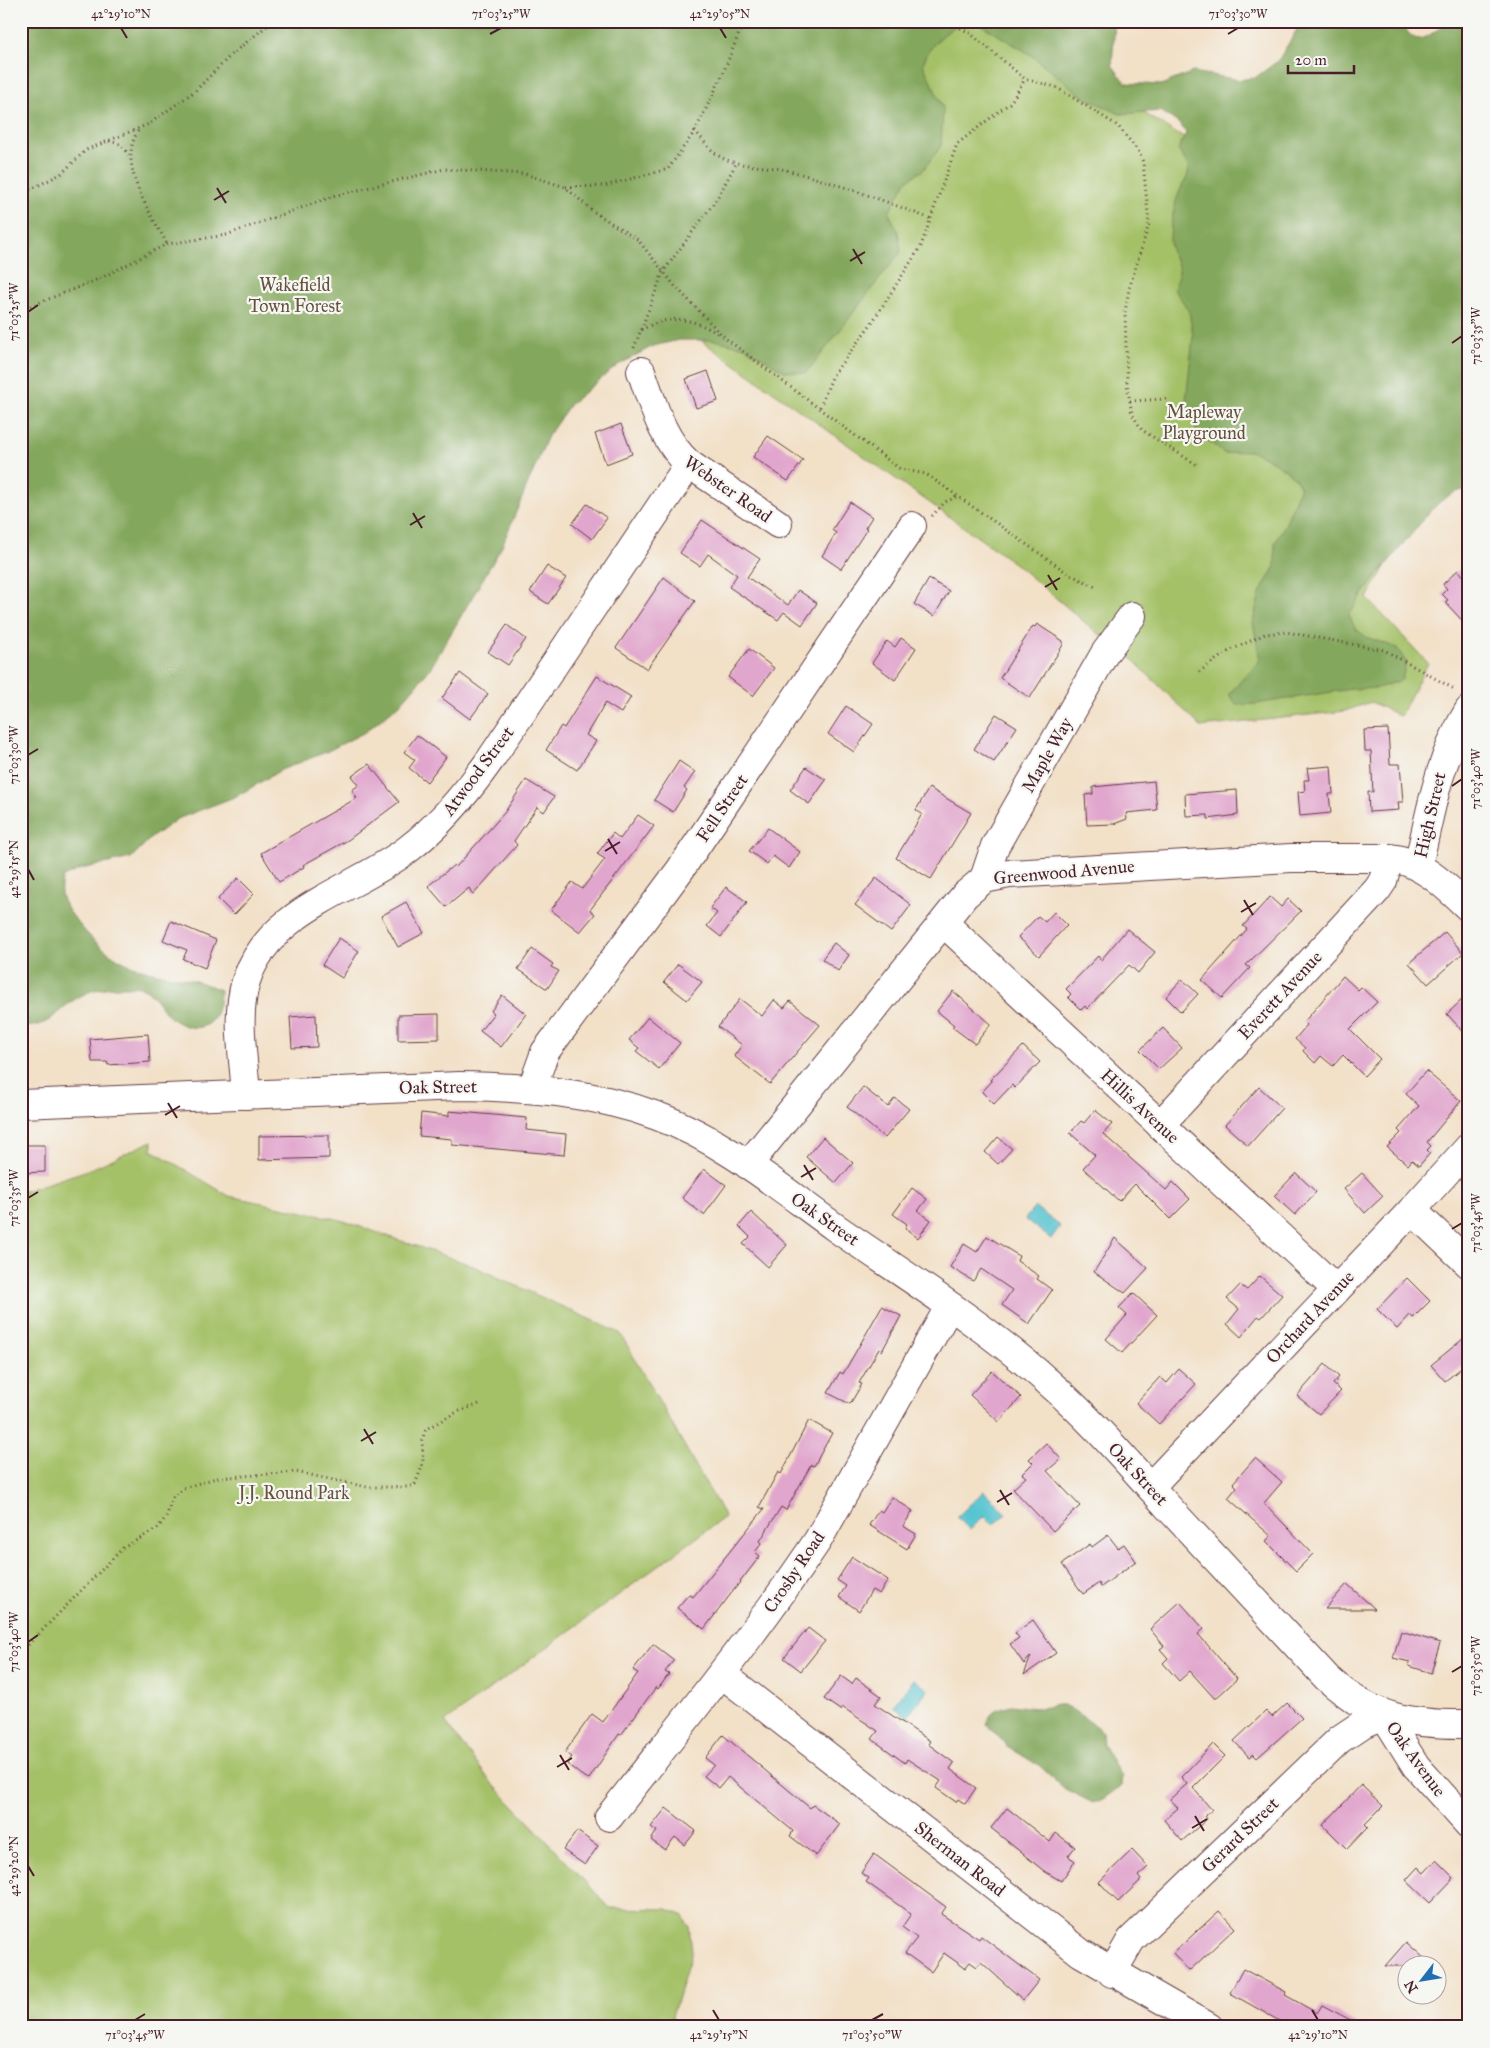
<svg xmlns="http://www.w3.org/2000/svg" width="1490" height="2048" viewBox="0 0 1490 2048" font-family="'IM FELL Great Primer',serif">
  <rect width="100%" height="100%" fill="#f6f6f2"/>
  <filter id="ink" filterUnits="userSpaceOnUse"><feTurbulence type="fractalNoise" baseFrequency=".02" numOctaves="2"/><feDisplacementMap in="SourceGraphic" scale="10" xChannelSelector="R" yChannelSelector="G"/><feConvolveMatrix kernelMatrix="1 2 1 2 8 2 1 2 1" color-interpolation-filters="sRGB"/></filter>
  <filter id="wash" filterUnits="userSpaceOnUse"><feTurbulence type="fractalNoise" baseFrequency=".0096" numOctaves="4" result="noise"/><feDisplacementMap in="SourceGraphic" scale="20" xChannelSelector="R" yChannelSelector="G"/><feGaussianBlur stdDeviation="1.12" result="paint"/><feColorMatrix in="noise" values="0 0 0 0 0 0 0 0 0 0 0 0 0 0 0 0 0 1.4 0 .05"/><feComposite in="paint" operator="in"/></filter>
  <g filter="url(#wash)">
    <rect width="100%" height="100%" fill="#f2e0c7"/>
    <g fill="#a4c168" stroke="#77704a">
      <path d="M21,21H999L1469,319V422L1367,598L1428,663L1400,716L1371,702L1345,711L1201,727L1128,655L1095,631L1017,565L616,280Z"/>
      <path d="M152,1141V1150L229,1196L341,1220L471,1265L620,1333L725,1517L445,1722L491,1782L610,1908L667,1909L682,1915L689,1926L692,1952L672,2016L675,2027H21V1192L91,1169Z"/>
    </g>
    <g fill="#83a75c" stroke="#666344">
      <path d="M21,21H963C945,33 930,43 923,64L943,108L941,146L923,170L906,181L889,213L898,231L901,252C868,291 839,334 806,373L784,371L745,347L714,340H679L653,346L618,365L570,404L548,436L501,548L430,669L399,705L365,732L326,752L281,770L237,796L177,819L151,838L131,858L81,869L63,877C57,896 64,904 75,919C94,944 118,964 149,971C174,977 197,979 220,990C221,1020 204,1038 175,1021C161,1013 154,989 140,987C136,986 130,987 125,987C102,987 90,989 71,1002C53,1015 47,1029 21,1026Z"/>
      <path d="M969,21H1115L1112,65L1126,83L1161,85L1193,72L1240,80L1256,77L1278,61L1302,21H1402C1417,59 1435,25 1453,21C1458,20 1464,21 1469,21V489C1441,492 1426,517 1410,536C1387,564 1367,585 1349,616L1356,629L1366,637L1397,648L1406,662L1402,680L1377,688L1351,689L1255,704L1236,705L1229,694L1260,660L1253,622L1260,593L1275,566V543L1286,523L1300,487C1297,474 1262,453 1249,451C1240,450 1234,453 1225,454L1199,434L1185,410L1193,336L1189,311L1174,289C1186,260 1171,265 1170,241C1170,225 1174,204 1181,188C1183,184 1187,179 1188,174C1190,165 1182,157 1178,150L1186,133L1181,125L1161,111L1120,114L1082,96L1031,55L975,21Z"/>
      <path d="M1011,1705C1021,1706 1030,1708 1039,1708C1047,1708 1056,1704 1063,1705C1070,1707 1097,1726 1102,1732L1103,1745L1122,1777L1121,1786L1103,1799L1093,1803L1065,1789L1041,1767L1007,1746L987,1724C990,1711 999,1708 1011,1705Z"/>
    </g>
    <g fill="#57c4d0" stroke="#50727e">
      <path d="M1035,1207L1060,1226L1051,1239L1025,1219Z"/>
      <path d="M984,1491L1006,1514L996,1523L995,1522L992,1524L984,1516L970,1530L957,1517Z"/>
      <path d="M914,1679L928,1690L907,1717L893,1706Z"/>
    </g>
    <g id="blocks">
      <g fill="#e1a6cd">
        <path d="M708,371L718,401L696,408L686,379Z"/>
        <path d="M621,424L632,454L606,464L595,434Z"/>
        <path d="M768,436L803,460L788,481L753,457Z"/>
        <path d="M850,502L872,517L865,528L867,529L841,569L822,556L836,533L832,530Z"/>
        <path d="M587,504L607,518L592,539L572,524Z"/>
        <path d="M702,520L760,559L747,577L788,605L798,590L817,603L802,625L784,612L778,620L729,587L737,575L708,554L700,566L680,553Z"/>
        <path d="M547,566L566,578L548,604L530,592Z"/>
        <path d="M1458,570L1469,582V628L1445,602L1448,600L1442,594L1447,589L1443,584Z"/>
        <path d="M664,577L695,601L647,669L616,648Z"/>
        <path d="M929,579L949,591L934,616L914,604Z"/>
        <path d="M1037,624L1063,641V645L1030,698L1000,678L1033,626L1035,627Z"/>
        <path d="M507,625L526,639L508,665L488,652Z"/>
        <path d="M901,638L916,648L895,680L872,663L887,641L895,647Z"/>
        <path d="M749,649L774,668L753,696L728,677Z"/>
        <path d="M460,673L488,694L470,719L442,698Z"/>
        <path d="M597,676L631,697L621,713L605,703L586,735L596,741L577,770L546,750L561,726L564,728Z"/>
        <path d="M846,706L873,724L854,752L828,734Z"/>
        <path d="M996,714L1017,727L994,762L974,749Z"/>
        <path d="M1388,729L1390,764H1400L1403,802H1398L1399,810L1369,812L1368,792H1373L1371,751H1365L1364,730Z"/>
        <path d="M417,735L446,757L427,782L409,768L415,760L404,752Z"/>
        <path d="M679,761L695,772L684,788L687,790L673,812L654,800Z"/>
        <path d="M369,764L399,802L348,840L303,865L304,867L279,882L261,853L357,798L352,790L359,785L352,776Z"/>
        <path d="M1331,766L1333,794H1329L1331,813L1300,816L1298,792L1305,791L1304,780H1309L1307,768Z"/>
        <path d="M806,767L826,780L809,804L790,790Z"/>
        <path d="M526,780L554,797L544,812L537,807L514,841L517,845L473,895L469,888L446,907L428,886L454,865L456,867L505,812Z"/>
        <path d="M1154,781L1157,810L1126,813L1127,819L1114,824L1087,825L1085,795L1093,794V787Z"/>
        <path d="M929,788L971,813L931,879L896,858L922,814L916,810Z"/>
        <path d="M1237,790L1238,815L1208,819V815L1186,816L1185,794Z"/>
        <path d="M638,815L654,826L590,910L595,914L580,932L551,910L572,882L582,889L605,859L597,854L613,833L620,839Z"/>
        <path d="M768,828L800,852L789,868L773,856L767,864L749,851Z"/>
        <path d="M238,878L254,894L234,915L218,899Z"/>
        <path d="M876,878L911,905L891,932L855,905Z"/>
        <path d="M726,887L747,902L721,937L707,926L717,913L710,908Z"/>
        <path d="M1270,897L1281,907L1288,899L1301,911L1246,965L1250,968L1222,998L1202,980L1247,929L1243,926Z"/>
        <path d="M406,902L424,933L398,947L381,916Z"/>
        <path d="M1054,912L1067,925L1039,956L1018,937L1038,916L1045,922Z"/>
        <path d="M171,921L216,940L205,968L183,959L187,950L163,940Z"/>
        <path d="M1127,929L1155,952L1138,973L1129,965L1087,1009L1085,1006L1081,1010L1068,997L1071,994L1066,989L1098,956L1101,960Z"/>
        <path d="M1445,932L1463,953L1428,984L1409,963Z"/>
        <path d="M339,938L359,951L342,978L322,965Z"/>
        <path d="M834,943L849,955L838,971L822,959Z"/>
        <path d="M532,949L553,964L551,967L559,971L547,989L518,969Z"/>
        <path d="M678,964L702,982L687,1000L664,982Z"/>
        <path d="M1343,976L1358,990L1361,987L1377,1002L1350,1029L1380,1059L1364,1076L1343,1055L1333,1066L1321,1056L1315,1063L1303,1051L1305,1048L1295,1039L1307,1025L1304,1022Z"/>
        <path d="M1182,979L1198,994L1181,1012L1166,997Z"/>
        <path d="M953,991L991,1024L975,1044L952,1027L954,1025L937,1011Z"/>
        <path d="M1469,993V1038L1447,1014Z"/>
        <path d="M502,995L526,1014L501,1047L480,1031L494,1013L491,1011Z"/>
        <path d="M740,999L762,1016L774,1000L784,1008L790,1001L820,1025L770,1084L734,1056L742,1045L718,1027Z"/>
        <path d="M439,1014V1039L398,1040V1015Z"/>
        <path d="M316,1015L317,1047L292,1048L290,1017Z"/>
        <path d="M648,1017L680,1043L659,1069L636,1051L639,1048L629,1040Z"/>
        <path d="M1163,1028L1182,1048L1159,1069L1140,1050Z"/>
        <path d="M148,1034L150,1062L108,1065L107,1062H92L90,1039Z"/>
        <path d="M1023,1046L1040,1062L1015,1088L1012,1085L994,1104L982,1092L992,1081L990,1080Z"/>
        <path d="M1426,1071L1461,1101L1427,1142L1431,1146L1427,1150L1430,1153L1419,1166L1412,1160L1408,1165L1387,1147L1401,1133L1398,1130L1419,1106L1406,1094Z"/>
        <path d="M863,1087L888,1107L895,1098L909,1109L885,1138L847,1107Z"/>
        <path d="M1259,1087L1282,1108L1248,1146L1225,1125Z"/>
        <path d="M1095,1110L1112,1124L1103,1134L1166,1190L1173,1182L1190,1199L1170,1219L1135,1184L1119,1201L1083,1168L1095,1155L1070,1133L1081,1121L1084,1123Z"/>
        <path d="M449,1111L527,1118L526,1130L566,1134L564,1155L452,1145V1139L419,1136L421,1113L449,1116Z"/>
        <path d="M329,1135V1158L259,1160V1136Z"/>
        <path d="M823,1137L853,1163L836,1183L806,1157Z"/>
        <path d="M998,1137L1012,1149L998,1164L985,1152Z"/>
        <path d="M21,1145H45V1172L21,1173Z"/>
        <path d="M704,1169L726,1185L704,1215L682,1198Z"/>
        <path d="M1296,1173L1316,1192L1295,1215L1274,1196Z"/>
        <path d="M1362,1173L1383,1196L1365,1213L1344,1189Z"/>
        <path d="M912,1188L927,1199L918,1211L931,1220L918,1238L905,1228L907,1224L893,1214Z"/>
        <path d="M751,1212L787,1245L768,1267L743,1244L750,1237L739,1226Z"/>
        <path d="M987,1236L1019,1256L1017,1261L1039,1276L1037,1279L1052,1290L1029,1324L1002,1305L1012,1290L981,1269L973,1281L950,1267L964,1244L977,1252Z"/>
        <path d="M1115,1238L1148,1268L1125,1293L1094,1272Z"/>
        <path d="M1260,1276L1282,1295L1261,1318L1258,1316L1241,1337L1227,1324L1239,1309L1227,1299L1240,1285L1247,1290Z"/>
        <path d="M1407,1278L1430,1301L1413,1318L1410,1315L1397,1329L1377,1309Z"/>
        <path d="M1133,1293L1157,1315L1122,1353L1106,1339L1127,1315L1119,1308Z"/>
        <path d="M882,1306L901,1316L882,1351L879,1349L859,1383L862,1384L850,1404L828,1393L840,1372L843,1374Z"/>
        <path d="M1469,1334V1362L1445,1381L1431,1365Z"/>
        <path d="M1325,1364L1339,1377L1333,1384L1341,1391L1319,1414L1297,1396Z"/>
        <path d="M1179,1369L1196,1384L1159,1424L1136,1403L1160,1377L1167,1383Z"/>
        <path d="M992,1371L1021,1397L999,1422L970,1395Z"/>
        <path d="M809,1420L832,1433L814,1466L811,1465L786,1510L781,1507L760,1541L762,1543L755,1552L760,1556L704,1629L677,1608L689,1594L693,1597L764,1509L759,1507L778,1472L781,1474Z"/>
        <path d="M1046,1443L1061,1459L1047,1471L1080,1506L1053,1531L1013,1489L1026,1477L1022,1474L1033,1463L1029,1459Z"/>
        <path d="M1255,1458L1282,1482L1264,1503L1313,1554L1296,1571L1266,1541L1271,1536L1228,1498L1237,1487L1233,1483Z"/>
        <path d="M892,1497L913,1511L903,1526L916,1534L907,1549L869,1525L879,1510L882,1512Z"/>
        <path d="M1108,1535L1118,1548L1124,1544L1136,1561L1101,1587L1099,1583L1083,1594L1062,1564L1090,1544L1092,1547Z"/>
        <path d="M852,1557L888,1580L879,1594L872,1590L859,1611L839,1597L846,1586L837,1580Z"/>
        <path d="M1347,1584L1375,1609H1325Z"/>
        <path d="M1180,1602L1204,1629L1198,1634L1237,1679L1215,1699L1190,1671L1179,1681L1163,1663L1168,1658L1160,1649L1164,1646L1150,1629Z"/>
        <path d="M1033,1620L1056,1653L1024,1675L1031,1656L1024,1664L1010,1644L1019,1638L1015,1633Z"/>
        <path d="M808,1628L825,1641L801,1671L784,1658Z"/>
        <path d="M1401,1631L1440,1643L1431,1673L1409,1666L1410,1662L1393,1658Z"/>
        <path d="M653,1644L674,1660L665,1672L669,1674L658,1689L656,1687L621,1735L619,1734L589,1779L581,1775L567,1764L572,1757L565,1752L592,1714L603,1722L638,1673L633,1670Z"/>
        <path d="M841,1676L852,1684L856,1678L881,1696L875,1704L930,1741L928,1744L954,1763L950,1769L976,1788L965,1804L958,1799L956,1802L936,1788L941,1781L907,1759L905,1763L872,1739L878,1731L842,1707L840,1710L824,1699Z"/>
        <path d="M1287,1703L1302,1718L1257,1758L1253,1754L1249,1757L1234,1741L1266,1711L1272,1717Z"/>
        <path d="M723,1735L810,1808L813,1805L840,1824L816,1856L790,1836L793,1831L728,1777L719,1788L704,1776L714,1765L705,1758Z"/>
        <path d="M1213,1744L1225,1756L1193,1788L1212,1810L1205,1816L1207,1819L1182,1841L1164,1820L1178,1808L1170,1799L1187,1784L1181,1777Z"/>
        <path d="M1361,1785L1383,1806L1365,1824L1368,1827L1347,1849L1323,1825Z"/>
        <path d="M666,1808L696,1831L685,1845L675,1837L665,1850L651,1840L657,1831L651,1827Z"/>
        <path d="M1007,1808L1050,1842L1056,1833L1075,1847L1068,1856L1075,1861L1061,1881L1044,1871L991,1828Z"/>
        <path d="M577,1831L598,1846L585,1865L563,1850Z"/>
        <path d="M1132,1850L1148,1867L1138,1876L1141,1880L1118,1902L1099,1882Z"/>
        <path d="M874,1854L946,1907L941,1914L979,1939L981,1936L1039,1980L1023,2000L981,1962L977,1967L970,1962L965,1968L944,1953L931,1972L905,1953L917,1938L902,1927L911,1914L866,1882L869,1878L861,1873Z"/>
        <path d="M1436,1860L1454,1878L1430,1903L1406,1880L1418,1867L1424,1873Z"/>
        <path d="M1219,1911L1235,1928L1189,1971L1173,1953Z"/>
        <path d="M1406,1942L1433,1966H1385Z"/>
        <path d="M1243,1969L1286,1992L1285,1995L1317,2013L1322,2005L1364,2027H1290L1230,1993Z"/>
      </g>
    </g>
  </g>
  <g filter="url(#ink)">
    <use href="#blocks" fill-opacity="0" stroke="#633c42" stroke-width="1"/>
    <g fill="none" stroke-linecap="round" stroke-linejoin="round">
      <g stroke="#633c42" stroke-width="30">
        <g id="minor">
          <path d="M641,371C653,404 662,440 689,464L778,524"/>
          <path d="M1418,867C1430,812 1439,758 1469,710"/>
          <path d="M984,879L995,846L1105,653L1132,616"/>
          <path d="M944,923L1336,1289"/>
          <path d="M532,1088L545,1052L680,870L912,526"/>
          <path d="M246,1095C244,1059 235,1017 246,981C269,909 353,891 407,850C440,825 466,794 490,760L689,464"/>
          <path d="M21,1104L459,1086C527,1087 593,1092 657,1116C723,1140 780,1188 836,1228C907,1277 983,1324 1047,1381C1091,1419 1129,1464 1168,1507C1221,1564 1274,1621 1327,1678C1371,1718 1411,1725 1469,1724"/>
          <path d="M1160,1125L1377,890L1383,881L1389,858"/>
          <path d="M748,1165L965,895L984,879L1009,874L1291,858H1389C1420,860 1447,887 1469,908"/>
          <path d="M1412,1210L1469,1264"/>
          <path d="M1150,1487L1412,1210L1469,1147"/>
          <path d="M722,1674L1081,1953L1209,2027"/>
          <path d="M609,1817C680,1726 753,1637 818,1540L949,1307"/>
          <path d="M1112,1973L1131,1940L1340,1739L1361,1725L1384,1715L1416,1766L1469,1825"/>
        </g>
      </g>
      <g stroke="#633c42" stroke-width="3" stroke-dasharray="1 4" stroke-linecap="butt">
        <path d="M744,21L721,78L695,131C702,138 708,148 716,154C735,168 765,165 786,170C836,183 883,200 931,219"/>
        <path d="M947,21L970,33L1025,79L1056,87L1118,126L1139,152L1143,162L1149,224L1129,289L1125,312L1127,384L1132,414L1142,430L1197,465"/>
        <path d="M138,131C116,165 151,213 167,244"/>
        <path d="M109,141L120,144L129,155"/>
        <path d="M566,187L604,186L668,169L695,131"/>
        <path d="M21,194L61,174L86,150L149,124L195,91L233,53L273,21"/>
        <path d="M21,310L101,278L167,244L226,235L334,196L444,169L525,174L565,187L594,212L638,240L675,286L725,338L900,469L926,474L1069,574L1098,588"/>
        <path d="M641,330C673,313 691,318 721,335"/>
        <path d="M634,348L663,272L716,200L737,162"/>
        <path d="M1130,401L1166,399"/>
        <path d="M820,407L833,375L871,324L921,246L957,144L1011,102L1025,79"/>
        <path d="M932,516L945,502L956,497"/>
        <path d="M1199,672L1227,652L1265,634L1286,632L1384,650L1456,690"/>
        <path d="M21,1652L123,1548L158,1528L166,1517L173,1497L183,1488L216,1478L296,1472L367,1487H409L415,1484L420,1472L423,1462L422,1440L426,1429L457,1412L482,1403"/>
      </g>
      <use href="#minor" stroke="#fff" stroke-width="28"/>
    </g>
  </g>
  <path fill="none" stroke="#4a1f2b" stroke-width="2" d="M121,28L127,38M720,28L726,38M490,34L501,28M1228,34L1238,28M217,188L226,203M214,200L229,191M853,249L862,264M850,261L865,252M28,312L38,305M1452,343L1462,336M413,513L422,528M410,525L425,516M1048,575L1057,590M1045,587L1060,578M28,755L38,749M1452,786L1462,779M608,839L617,854M605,851L620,842M28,869L34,880M1244,900L1253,915M1241,912L1256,903M168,1103L177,1118M165,1115L180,1106M804,1165L813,1180M801,1177L816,1168M28,1198L38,1192M1452,1229L1462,1223M364,1429L373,1444M361,1441L376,1432M1000,1490L1009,1505M997,1502L1012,1493M28,1642L38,1635M1452,1672L1462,1666M560,1755L569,1770M557,1767L572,1758M1195,1816L1204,1831M1192,1828L1207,1819M28,1866L34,1876M713,2010L719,2020M1312,2010L1318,2020M135,2020L145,2014M872,2020L883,2014"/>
  <g text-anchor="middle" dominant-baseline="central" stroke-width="4.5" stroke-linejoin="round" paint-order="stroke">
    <g font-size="18" fill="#65503d" stroke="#f6f6f2">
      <text x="295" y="285">Wakefield<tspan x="295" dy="21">Town Forest</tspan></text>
      <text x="1204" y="412">Mapleway<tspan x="1204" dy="21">Playground</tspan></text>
      <text x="294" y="1493">J.J. Round Park</text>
    </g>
    <g font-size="18" fill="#4a1f2b" stroke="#f6f6f2">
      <text transform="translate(728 489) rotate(35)">Webster Road</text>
      <text transform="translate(1047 755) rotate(-60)">Maple Way</text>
      <text transform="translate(478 771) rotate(-53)">Atwood Street</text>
      <text transform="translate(722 808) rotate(-56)">Fell Street</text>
      <text transform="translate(1430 815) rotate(-77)">High Street</text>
      <text transform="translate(1064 872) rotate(-5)">Greenwood Avenue</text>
      <text transform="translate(1280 995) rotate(-47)">Everett Avenue</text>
      <text transform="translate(438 1087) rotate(-1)">Oak Street</text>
      <text transform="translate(1140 1106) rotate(43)">Hillis Avenue</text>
      <text transform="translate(825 1219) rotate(35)">Oak Street</text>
      <text transform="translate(1310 1317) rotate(-47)">Orchard Avenue</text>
      <text transform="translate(1138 1474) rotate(47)">Oak Street</text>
      <text transform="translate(794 1572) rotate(-56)">Crosby Road</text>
      <text transform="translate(1416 1759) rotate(54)">Oak Avenue</text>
      <text transform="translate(1240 1835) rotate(-44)">Gerard Street</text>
      <text transform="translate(960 1859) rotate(38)">Sherman Road</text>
    </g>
  </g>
  <rect width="1490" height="2048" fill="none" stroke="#f6f6f2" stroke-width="55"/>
  <g transform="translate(1422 1980) rotate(239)"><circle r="24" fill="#f6f6f2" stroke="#b1a0a2"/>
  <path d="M0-4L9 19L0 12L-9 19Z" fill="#1f6fb2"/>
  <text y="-8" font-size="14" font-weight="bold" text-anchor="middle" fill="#4a1f2b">N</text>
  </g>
  <path d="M1288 65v8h66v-8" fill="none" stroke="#4a1f2b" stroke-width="2.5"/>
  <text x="1295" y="65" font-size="15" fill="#4a1f2b" stroke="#f6f6f2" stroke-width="4" paint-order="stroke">20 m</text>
  <rect x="28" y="28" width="1434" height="1992" fill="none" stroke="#4a1f2b" stroke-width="2"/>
  <g font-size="12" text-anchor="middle" fill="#4a1f2b">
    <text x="121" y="18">42°29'10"N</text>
    <text x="501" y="18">71°03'25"W</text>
    <text x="720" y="18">42°29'05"N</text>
    <text x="1238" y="18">71°03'30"W</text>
    <text transform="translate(14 312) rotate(-90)" y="4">71°03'25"W</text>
    <text transform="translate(1476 336) rotate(-90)" y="4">71°03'35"W</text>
    <text transform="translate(14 755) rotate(-90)" y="4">71°03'30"W</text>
    <text transform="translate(1476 779) rotate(-90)" y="4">71°03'40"W</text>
    <text transform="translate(14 869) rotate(-90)" y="4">42°29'15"N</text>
    <text transform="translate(14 1198) rotate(-90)" y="4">71°03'35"W</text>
    <text transform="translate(1476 1223) rotate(-90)" y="4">71°03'45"W</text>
    <text transform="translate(14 1642) rotate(-90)" y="4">71°03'40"W</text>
    <text transform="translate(1476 1666) rotate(-90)" y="4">71°03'50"W</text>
    <text transform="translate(14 1866) rotate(-90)" y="4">42°29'20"N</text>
    <text x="135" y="2039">71°03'45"W</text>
    <text x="719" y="2039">42°29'15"N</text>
    <text x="872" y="2039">71°03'50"W</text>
    <text x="1318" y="2039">42°29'10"N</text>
  </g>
</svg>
